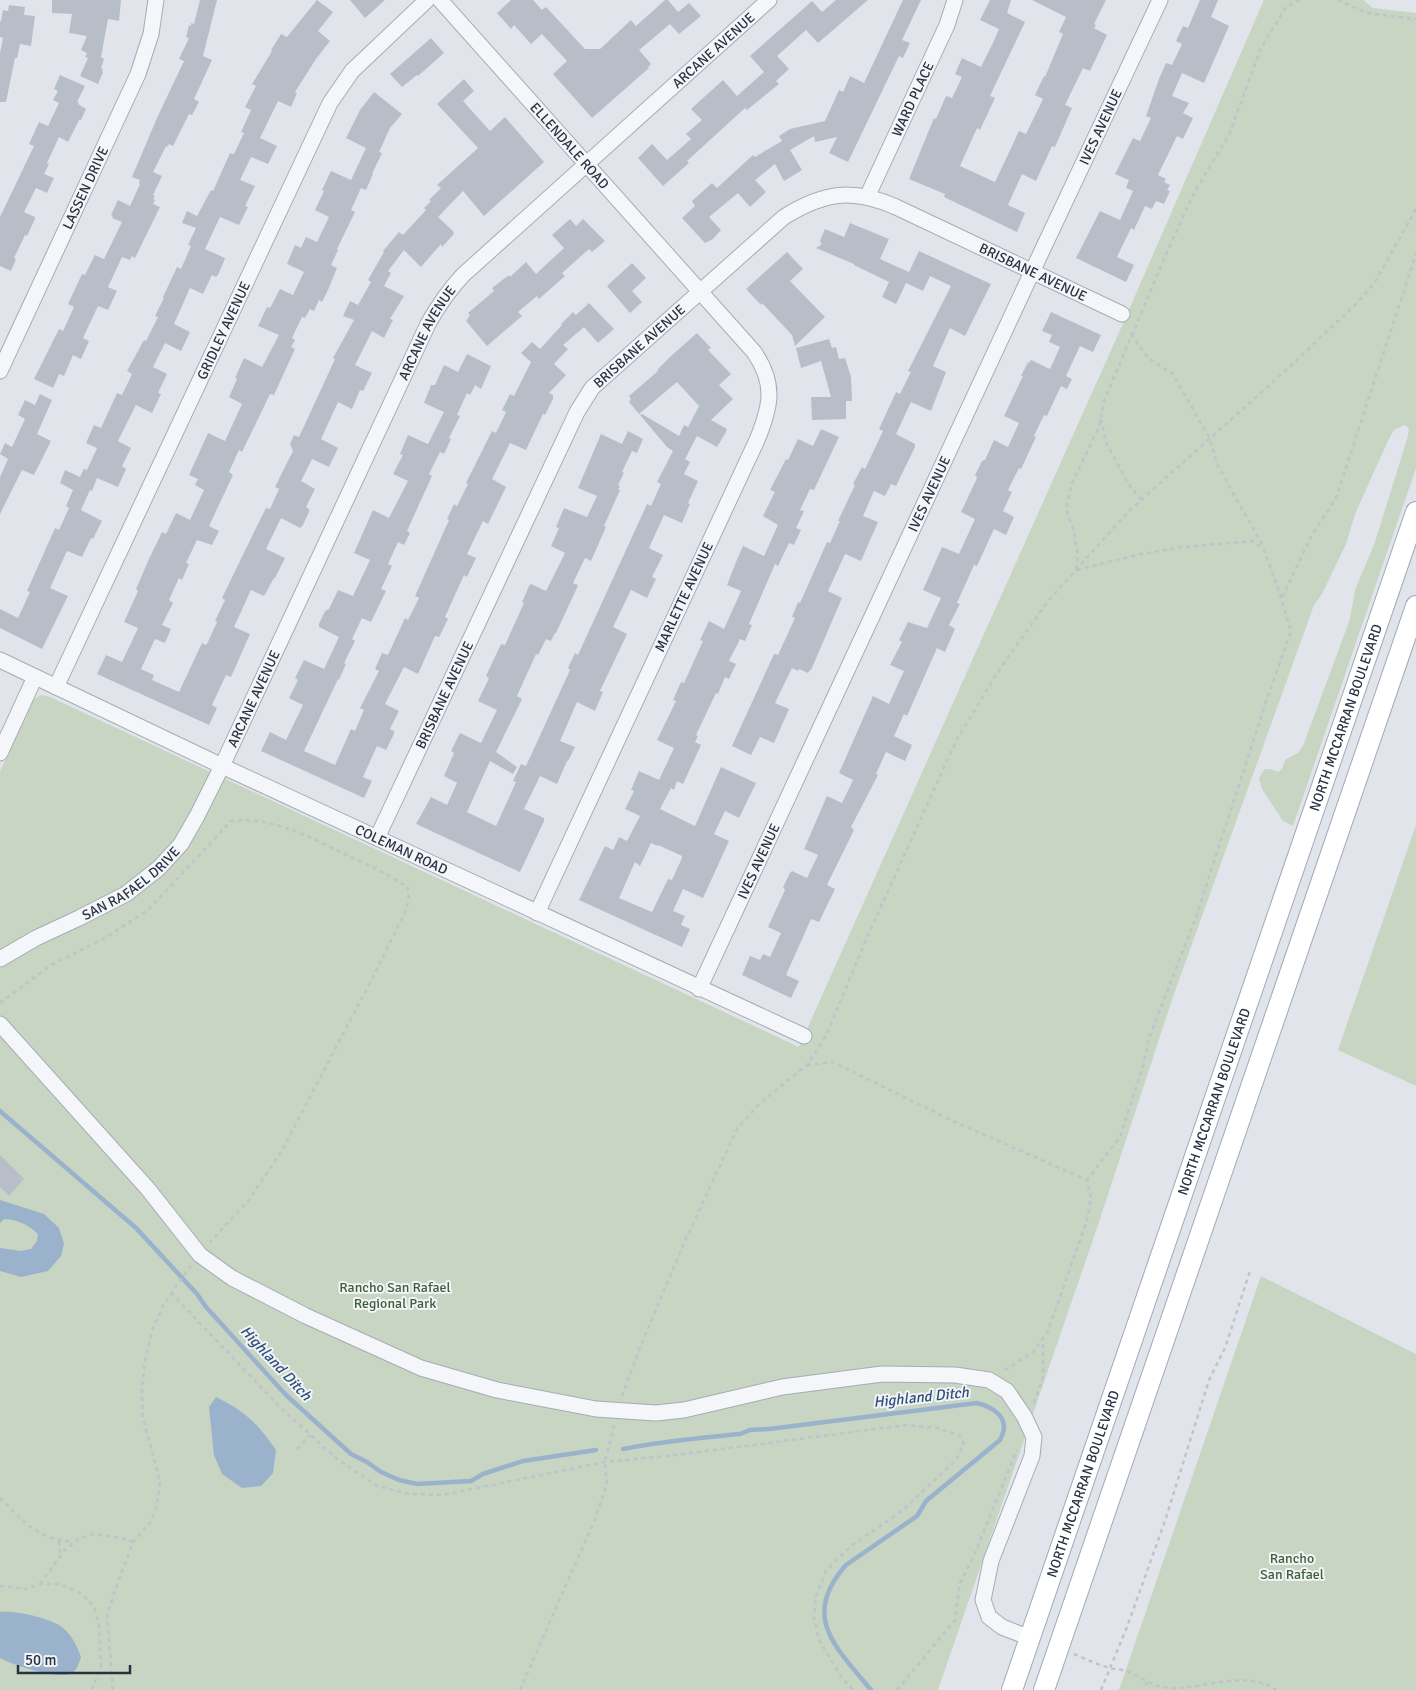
<svg xmlns="http://www.w3.org/2000/svg" width="1416" height="1690" viewBox="0 0 1416 1690" font-family="Signika,sans-serif">
  <rect width="100%" height="100%" fill="#e1e5eb"/>
  <g fill="#c7d5c2">
    <path d="M1264,0H1363L1373,8L1416,13V468L1293,826L1283,821L1262,789L1259,778L1265,769H1271L1278,772L1282,769L1285,760L1298,753L1303,746L1350,619L1355,590L1375,542L1408,436L1409,428L1404,425L1394,430L1388,441L1355,514L1346,544L1322,594L1314,605L1174,994L1097,1228L938,1690H0V771L34,699L41,695L50,697L799,1047L1121,328Z"/>
    <path d="M1416,825V1086L1338,1050Z"/>
    <path d="M1261,1276L1416,1354V1690H1119Z"/>
  </g>
  <g fill="#9bb2cc">
    <path d="M0,1200L44,1214L59,1228L64,1244L61,1256L48,1271L21,1277L0,1271V1248L21,1251L31,1249L37,1241L38,1234C27,1224 18,1220 4,1219L0,1223Z"/>
    <path d="M216,1397C245,1411 258,1424 276,1450L273,1473L261,1486L242,1488L222,1474L214,1455L209,1407Z"/>
    <path d="M0,1612C15,1610 50,1618 62,1627C72,1635 77,1646 81,1657C79,1663 77,1671 70,1674C57,1679 12,1665 0,1658Z"/>
  </g>
  <g fill="none" stroke-linecap="round" stroke-linejoin="round">
    <g stroke="#9bb2cc" stroke-width="4.5">
      <path d="M0,1111L136,1228L197,1294L206,1307L286,1395L351,1454L367,1462L381,1472L399,1480L417,1484L471,1481L483,1474L523,1461L596,1450"/>
      <path d="M623,1449C662,1441 701,1438 740,1434L750,1430L769,1429L977,1403C988,1406 1004,1413 1004,1427C1004,1431 1002,1436 1000,1440L926,1501L917,1516L846,1565C800,1617 836,1647 871,1690"/>
    </g>
  </g>
  <g fill="#b8bec8" fill-rule="evenodd">
    <path d="M52,0H121L119,21L108,19L101,57L104,59L101,68L103,69L102,71L103,72L98,84L80,76L88,58L85,57L87,53L81,50L87,36L69,33L72,14L52,13Z"/>
    <path d="M200,0H217L203,56L212,60L194,99L199,102L192,115L189,114L173,146L169,144L167,147L166,146L153,172L162,176L153,195L155,196L153,199L155,200L153,204L160,207L135,258L132,256L130,260L122,257L108,287L117,291L108,310L98,306L83,338L89,341L81,359L73,355L64,376L59,374L53,388L34,379L59,329L63,331L74,307L68,304L82,274L85,275L95,255L104,259L122,222L112,218L113,216L111,215L118,200L130,206L140,184L139,183L140,180L132,177L157,118L184,61L179,59L189,38L186,37L189,25L191,26V23L194,24Z"/>
    <path d="M317,0L333,12L318,31L330,41L316,59L295,92L297,93L291,107L278,101L260,138L277,146L268,164L251,157L240,180L255,186L245,206L248,207L239,225L220,217L205,249L225,258L224,261L218,275L216,277L212,275L203,294L190,288L174,324L190,332L181,351L165,343L153,367L167,374L158,393L161,394L152,413L136,405L118,441L131,448L122,466L126,469L118,487L97,478L92,491L90,490L81,510L102,521L93,539L91,538L82,557L67,551L50,588L68,596L42,649L0,628V609L18,618L30,592L27,591L55,528L59,530L69,508L66,506L73,490L60,483L65,470L80,477L84,469L87,470L97,448L86,443L94,425L101,428L117,393L122,395L132,374L127,371L144,340L146,341L158,317L155,316L164,298L163,297L177,267L181,269L191,246L188,245L196,228L182,223L187,211L197,216L211,190L213,191L230,153L234,154L244,133L241,132L251,110L245,107L256,86L252,84L272,51L271,50L281,34L287,37Z"/>
    <path d="M350,0H385L365,18Z"/>
    <path d="M511,0H533L542,10L546,7L585,49H600L631,20L636,26L665,0H668L678,12L689,3L701,16L679,34L670,24L639,50L651,64L648,67L649,68L592,118L553,74L567,61L542,34L531,44L514,25L511,29L497,13Z"/>
    <path d="M836,0H868L818,43L806,30L777,56L789,69L776,81L779,84L747,110L745,108L687,161L689,163L663,186L638,158L652,144L667,160L691,139L686,134L702,120L691,109L723,80L737,96L764,72L750,56L812,1L822,12Z"/>
    <path d="M903,0H921L902,40L910,43L903,58L899,56L848,162L829,153L837,137L815,142L814,136L790,150L802,170L784,181L775,164L755,180L766,192L750,207L738,193L709,217L721,230L713,239L705,243L682,218L695,206L692,201L712,183L717,188L753,155L755,157L782,141L779,136L790,129L825,121L839,90L843,92L850,76L864,83Z"/>
    <path d="M990,0H1011L1007,13L1025,22L990,96L995,98L980,130L977,128L960,166L995,182L1019,131L1026,134L1043,99L1035,95L1044,76L1045,77L1063,34L1059,32L1066,17L1032,0H1106L1094,24L1096,25L1094,28L1107,35L1090,71L1083,68L1065,105L1072,108L1055,147L1052,146L1036,181L1022,174L1008,205L1025,213L1017,232L944,197L945,194L909,179L934,118L936,119L946,96L952,98L962,77L955,74L962,58L981,67L992,45L999,29L980,20Z"/>
    <path d="M1200,0H1218L1211,17L1229,26L1204,83L1182,73L1172,96L1189,103L1183,113L1193,118L1183,139L1177,136L1158,175L1166,179L1164,182L1170,185L1167,190L1170,191L1164,204L1156,201L1152,209L1145,206L1134,230L1131,228L1117,257L1134,265L1126,282L1076,258L1100,211L1120,220L1133,191L1126,188L1129,180L1115,174L1133,138L1140,141L1151,118L1146,116L1159,79L1166,63L1172,65L1182,44L1176,41L1183,26L1188,28Z"/>
    <path d="M9,5L25,7L24,15L35,16L31,46L20,44L17,58H15L6,102H0V53L3,38L0,37V21H1L3,10L8,11Z"/>
    <path d="M431,38L444,53L418,76L417,75L402,87L390,74Z"/>
    <path d="M60,75L85,86L77,102H79L78,104L86,109L81,120H79L68,142L59,137L47,163L49,164L44,174L54,178L47,193L36,188L24,212L35,217V219L27,236L25,235L14,258L16,259L11,271L0,266V217L34,146L29,144L39,122L48,126L59,103L53,100L58,91L54,89Z"/>
    <path d="M464,79L474,91L463,101L490,131L505,117L544,162L484,216L463,191L438,217L454,232L453,235L442,247L441,244L421,267L404,250L388,271L391,273L384,286L404,296L390,319L393,320L384,338L372,331L355,365L372,373L363,391L360,390L352,409L338,402L321,439L338,448L329,467L312,459L301,481L315,489L306,507L309,509V512L303,525L300,528L281,518L266,549L285,558L275,578H274L264,596L251,590L234,627L250,634L231,677L226,675L212,705L217,708L209,725L97,674L106,655L122,662L138,628L124,622L138,591L136,589L149,559L162,532L166,534L176,513L190,520L204,490L195,485L198,479L189,475L208,433L225,441L242,404L229,397L237,379L235,378L244,358L262,367L279,335L258,326L267,307L270,308L280,289L293,295L304,272L287,264L295,245L301,248L306,237L317,242L329,217L315,210L324,191L322,190L331,171L351,180L366,148L346,138L360,110L374,92L402,114L390,128L379,152L382,153L372,174H373L366,190L361,188L351,210L355,212L337,249L338,250L331,265L337,268L328,290L322,302L319,300L314,311L310,309L305,318L302,317L292,338L295,340L291,347L295,349L274,395L270,394L242,452L239,450L229,472L233,475L209,526L219,531L212,545L197,540L186,563L189,564L182,580L179,578L169,600L173,603L162,625L171,629L165,643L155,639L141,669L154,675L152,680L179,692L202,643L206,645L207,644L217,622L215,621L225,600L222,598L255,530L266,508L270,509L279,489L275,487L293,451L290,444L294,435L299,437L335,359L333,358L354,320L343,316L350,301L358,305L371,282L368,280L384,252L383,251L399,232L403,235L426,210L424,208L431,201L429,200L441,188L437,185L478,148L437,104Z"/>
    <path d="M570,219L576,226L583,219L605,241L592,252L589,249L562,273L565,276L539,299L537,296L518,312L522,316L487,346L466,321L470,315L468,313L494,291L492,288L509,275L510,277L526,262L536,274L564,248L552,235Z"/>
    <path d="M850,223L889,239L880,259L909,272L919,251L991,284L965,336L950,328L933,366L946,372L931,411L911,402L896,434L915,444V447L896,486L891,484L885,496L874,491L863,516L878,522L861,561L845,554L828,591L842,598L811,670H810L808,673L799,669L798,671L792,668L775,703L789,709L774,743L760,737L751,755L732,746L774,654L778,655L795,618L792,617L798,602L800,603L827,542L830,543L840,521H838L855,485L853,484L862,467L865,469L883,431L879,429L896,392L900,394L911,372L908,371L951,286L930,276L923,291L906,283L896,304L882,297L889,282L854,265V264L816,248L822,244L820,241L825,229L844,237Z"/>
    <path d="M787,252L803,269L790,281L825,317L795,346L792,335L762,303L761,305L746,289Z"/>
    <path d="M632,263L646,278L632,291L642,302L630,313L607,286Z"/>
    <path d="M589,303L614,329L598,343L584,327L563,345L568,349L554,364L566,375L549,393L553,395V399L545,415L543,414L526,450L510,443L492,479L506,487L488,524L483,521L467,554L476,558L467,577L464,575L445,617L448,619L439,637L435,636L418,674L404,667L385,704L399,711L390,729L394,731V734L386,750L377,746L363,777L372,781L364,798L261,751L270,732L286,740L303,705L289,698L298,680L295,678L304,660L324,669L339,637L319,627V624L325,611L329,609L338,590L353,596L370,560L354,553L373,510L389,518L408,481L393,474L403,455L400,454L408,435L428,444L444,412L424,403L431,385H435L444,365L458,372L467,354L491,366L481,389L475,385L470,395L467,393L457,415L460,416L449,438L451,439L444,454L440,452L429,474L432,476L407,531L410,533L404,545L398,542L388,564L392,566L381,589L386,591L371,622L362,618L352,639L355,641L344,663L346,664L339,680L338,679L304,751L335,765L351,729L355,731L364,710L360,708L379,671L375,669L382,653L388,655L405,618L408,620L419,598L415,596L449,520L447,519L454,504L457,506L468,484L466,483L492,431L496,433L506,412L502,410L510,394L514,396L531,362L521,353L532,342L540,349L562,325L561,324L573,312L576,315Z"/>
    <path d="M1051,312L1101,335L1093,352L1080,346L1066,376L1072,379L1067,389L1061,386L1047,416L1044,415L1034,436L1036,437L1021,469L1019,468L1008,490L1012,492L1003,511L1014,517L1006,535L994,529L977,566L974,565L957,603L960,604L949,625L955,629L945,652L937,648L907,716L904,714L894,736L912,745L905,761L886,752L876,774L878,775L851,827L854,830L827,885L835,889L819,922L811,919L786,975L799,981L791,998L742,975L750,956L760,960L763,954L770,957L781,933L768,927L785,890L783,887L790,873L792,871L807,878L818,855L804,849L827,796L842,803L853,780L839,773L873,696L889,704L904,671L890,665L902,642L899,640L908,622L927,628L941,598L923,590L942,547L959,554L975,519L961,512L977,478L975,475L982,461L985,460L994,440L1008,447L1019,423L1004,416L1023,376H1021L1028,362L1029,363L1031,360L1050,369L1060,347L1049,342L1052,335L1042,331Z"/>
    <path d="M697,333L711,348L708,350L731,374L719,385L733,399L711,420L727,429L726,432L717,447L697,436L685,459L690,462L684,474L698,481L688,503L690,504L682,523L664,515L649,548L663,555L652,577L656,579L647,598L631,590L613,627L627,634L600,691L603,692L595,711L577,702L560,741L575,747L568,761H567L557,784L540,776L524,809L544,818V821L520,872L416,824L431,797L447,805L457,783L444,776L454,753L451,751L460,733L481,743L497,710L478,701L489,678L486,676L501,644L505,645L524,603L522,602L523,600L529,586L531,584L546,591L565,553L551,546L559,528L556,527L564,508L587,517L597,496L578,488L601,434L622,444L628,431L643,439L637,453L632,451L622,472L624,473L618,485L620,486L618,489L620,490L604,526L606,527L591,561L585,558L573,583L578,585L576,590L556,633H555L551,641L546,639L538,655L536,654L517,696L522,699L496,752L517,767L513,774L490,761L467,812L496,826L516,782L513,781L521,764L526,766L570,670L568,668L575,653L578,655L647,504L651,506L661,484L657,482L673,451L667,447L640,415L642,414L679,436L684,425L688,427L699,406L677,382L639,414L629,402L631,399L629,396L658,371L657,370L671,356Z"/>
    <path d="M829,339L832,348L836,347L839,359L845,358L851,377L852,401H846V419L812,420L811,397H831L821,361L801,368L796,348Z"/>
    <path d="M40,394L52,400L37,434L51,441L34,475L22,470L0,514V477L8,459L0,454L5,443L12,447L25,419L18,415L25,400L35,405Z"/>
    <path d="M821,429L839,437L814,490L810,489L800,510L804,511L796,528L801,530L794,545L789,543L778,566L775,564L749,624L752,625L745,641L740,639L729,661L736,664L729,679L725,677L718,694L716,693L696,735L698,736L695,742L701,745L683,784L677,781L674,790L671,788L660,809L695,826L721,767L756,783L739,818L725,811L714,834L729,841L703,898L683,889L673,911L685,916L681,925L690,929L682,947L579,900L605,846L613,850L619,837L627,841L640,816L625,809L634,791L631,790L639,771L659,780L674,748L657,740L676,701L673,700L681,682L684,683L703,641L700,640L709,621L724,629L741,591L727,585L736,562L743,546L764,556L778,525L763,516L775,492L770,490L786,459L788,460L798,439L813,446ZM651,843L657,846L658,845L682,856V858L672,880L668,879L652,912L619,898L635,862L640,866Z"/>
    <path d="M0,1155L24,1179L9,1196L0,1187Z"/>
  </g>
  <g fill="none" stroke-linecap="round" stroke-linejoin="round">
    <g stroke="#a6acb5" stroke-width="17">
      <g id="minor">
        <path id="s1" d="M440,0L754,352C776,384 771,406 757,440L537,913"/>
        <path id="s2" d="M867,197L947,25L955,0"/>
        <path id="s3" d="M0,371L138,74L151,34L156,0"/>
        <path id="s4" d="M0,660L222,766L804,1036"/>
        <path id="s5" d="M56,687L330,103L352,71L427,0"/>
        <path d="M0,753L35,677"/>
        <path id="s6" d="M377,838L577,412L592,388L602,379L784,217C824,192 852,188 896,207L1122,314"/>
        <path id="s7" d="M0,959L36,938L79,918L126,894L159,868L181,844L197,816L222,766L428,324C438,306 449,290 463,275L769,0"/>
        <path id="s8" d="M699,989L1032,272L1160,0"/>
        <path d="M0,1024L148,1189L200,1255L232,1278L306,1316L421,1368L497,1390L596,1409L656,1413L684,1410L782,1387L882,1374L955,1375L989,1380L1007,1391L1024,1416L1034,1437L1032,1456L991,1561L983,1600L989,1617L1002,1627L1030,1638"/>
      </g>
    </g>
    <g stroke="#a0a9b7" stroke-width="22">
      <g id="major">
        <path id="s9" d="M1012,1690L1416,512"/>
        <path d="M1044,1690L1416,606"/>
      </g>
    </g>
    <g stroke="#bfc3ca" stroke-width="2.5" stroke-dasharray="4 4" stroke-linecap="butt">
      <path d="M1338,0L1367,13L1416,19"/>
      <path d="M1131,334L1148,358L1173,374L1210,439L1217,464L1264,548"/>
      <path d="M1101,419L1106,443L1131,488L1142,500"/>
      <path d="M1076,569L1078,555L1074,532L1066,509L1072,483L1099,427L1104,401L1167,252L1195,191L1229,135L1261,48L1286,7L1300,0"/>
      <path d="M1077,570L1136,555L1183,547L1253,541L1264,550L1278,588L1291,631L1268,696L1196,917L1149,1038L1143,1066L1120,1137L1087,1180"/>
      <path d="M1282,597L1312,535L1336,498L1416,254"/>
      <path d="M0,1003L51,965L103,939L148,910L231,821C273,816 311,838 347,855C368,865 389,874 408,888L409,899L405,912L372,979L282,1150L249,1200L210,1242"/>
      <path d="M807,1065L833,1062L953,1121L1087,1180L1091,1198L1087,1220L1048,1331L1033,1352L1004,1371"/>
      <path d="M171,1293L280,1407L337,1459L377,1486L409,1494L443,1495L605,1462L667,1456L907,1425L937,1428L959,1435L964,1444L956,1460L902,1511L851,1546L826,1571L816,1596L814,1617L819,1640L841,1676L853,1690"/>
      <path d="M622,1396L639,1350L684,1243L737,1129L760,1103L807,1065L826,1036L865,942L956,741L995,676L1048,601L1128,512L1285,371L1356,304L1375,282L1416,209"/>
      <path d="M1034,1403L1043,1377V1340"/>
      <path d="M297,1449L310,1435"/>
      <path d="M0,1498C24,1522 37,1539 73,1542"/>
      <path d="M59,1541L60,1554"/>
      <path d="M40,1584L64,1551L78,1539L93,1534L126,1539L133,1542"/>
      <path d="M0,1586L25,1589L40,1584H60L82,1594L94,1607L99,1625L101,1666L92,1690"/>
      <path d="M1074,1654C1086,1659 1098,1665 1110,1668C1116,1670 1123,1669 1129,1672C1143,1678 1154,1688 1171,1688C1203,1689 1247,1669 1276,1690"/>
      <path d="M1146,1682L1147,1690"/>
      <path d="M113,1690L107,1616L114,1593L133,1542L150,1523L157,1506L160,1481L143,1419L142,1390L145,1360L152,1331L163,1306L178,1283L191,1266"/>
      <path d="M520,1690L595,1519L607,1484L605,1462L614,1425"/>
      <path d="M897,1690L955,1620L960,1583L972,1560L1017,1450"/>
      <path d="M1101,1690L1127,1627L1165,1521L1209,1380L1225,1348L1250,1271"/>
    </g>
    <use href="#minor" stroke="#f4f6f9" stroke-width="15"/>
    <use href="#major" stroke="#fff" stroke-width="20"/>
  </g>
  <g text-anchor="middle" dominant-baseline="central" stroke-width="4" stroke-linejoin="round" paint-order="stroke">
    <g font-size="14" fill="#293243" stroke="#f1f4f8">
      <text stroke="none"><textPath href="#s7" startOffset="1189">ARCANE AVENUE</textPath></text>
      <text stroke="none"><textPath href="#s2" startOffset="108">WARD PLACE</textPath></text>
      <text stroke="none"><textPath href="#s8" startOffset="951">IVES AVENUE</textPath></text>
      <text stroke="none"><textPath href="#s1" startOffset="195">ELLENDALE ROAD</textPath></text>
      <text stroke="none"><textPath href="#s3" startOffset="202">LASSEN DRIVE</textPath></text>
      <text stroke="none"><textPath href="#s6" startOffset="1026">BRISBANE AVENUE</textPath></text>
      <text stroke="none"><textPath href="#s5" startOffset="394">GRIDLEY AVENUE</textPath></text>
      <text stroke="none"><textPath href="#s7" startOffset="784">ARCANE AVENUE</textPath></text>
      <text stroke="none"><textPath href="#s6" startOffset="562">BRISBANE AVENUE</textPath></text>
      <text stroke="none"><textPath href="#s8" startOffset="546">IVES AVENUE</textPath></text>
      <text transform="translate(684 597) rotate(-65)">MARLETTE AVENUE</text>
      <text stroke="none"><textPath href="#s6" startOffset="158">BRISBANE AVENUE</textPath></text>
      <text stroke="none"><textPath href="#s7" startOffset="379">ARCANE AVENUE</textPath></text>
      <text stroke="none"><textPath href="#s9" startOffset="1028">NORTH MCCARRAN BOULEVARD</textPath></text>
      <text stroke="none"><textPath href="#s4" startOffset="444">COLEMAN ROAD</textPath></text>
      <text stroke="none"><textPath href="#s8" startOffset="141">IVES AVENUE</textPath></text>
      <text stroke="none"><textPath href="#s7" startOffset="152">SAN RAFAEL DRIVE</textPath></text>
      <text stroke="none"><textPath href="#s9" startOffset="622">NORTH MCCARRAN BOULEVARD</textPath></text>
      <text stroke="none"><textPath href="#s9" startOffset="218">NORTH MCCARRAN BOULEVARD</textPath></text>
    </g>
    <g font-size="14" fill="#3d6035" stroke="#f1f4f8">
      <text x="395" y="1287">Rancho San Rafael<tspan x="395" dy="16">Regional Park</tspan></text>
      <text x="1292" y="1558">Rancho<tspan x="1292" dy="16">San Rafael</tspan></text>
    </g>
    <g font-size="15" font-style="italic" fill="#305079" stroke="#f1f4f8">
      <text transform="translate(276 1363) rotate(47)">Highland Ditch</text>
      <text transform="translate(921 1397) rotate(-6)">Highland Ditch</text>
    </g>
  </g>
  <path d="M18 1665v8h112v-8" fill="none" stroke="#293243" stroke-width="2.5"/>
  <text x="25" y="1665" font-size="15" fill="#293243" stroke="#f1f4f8" stroke-width="4" paint-order="stroke">50 m</text>
</svg>
